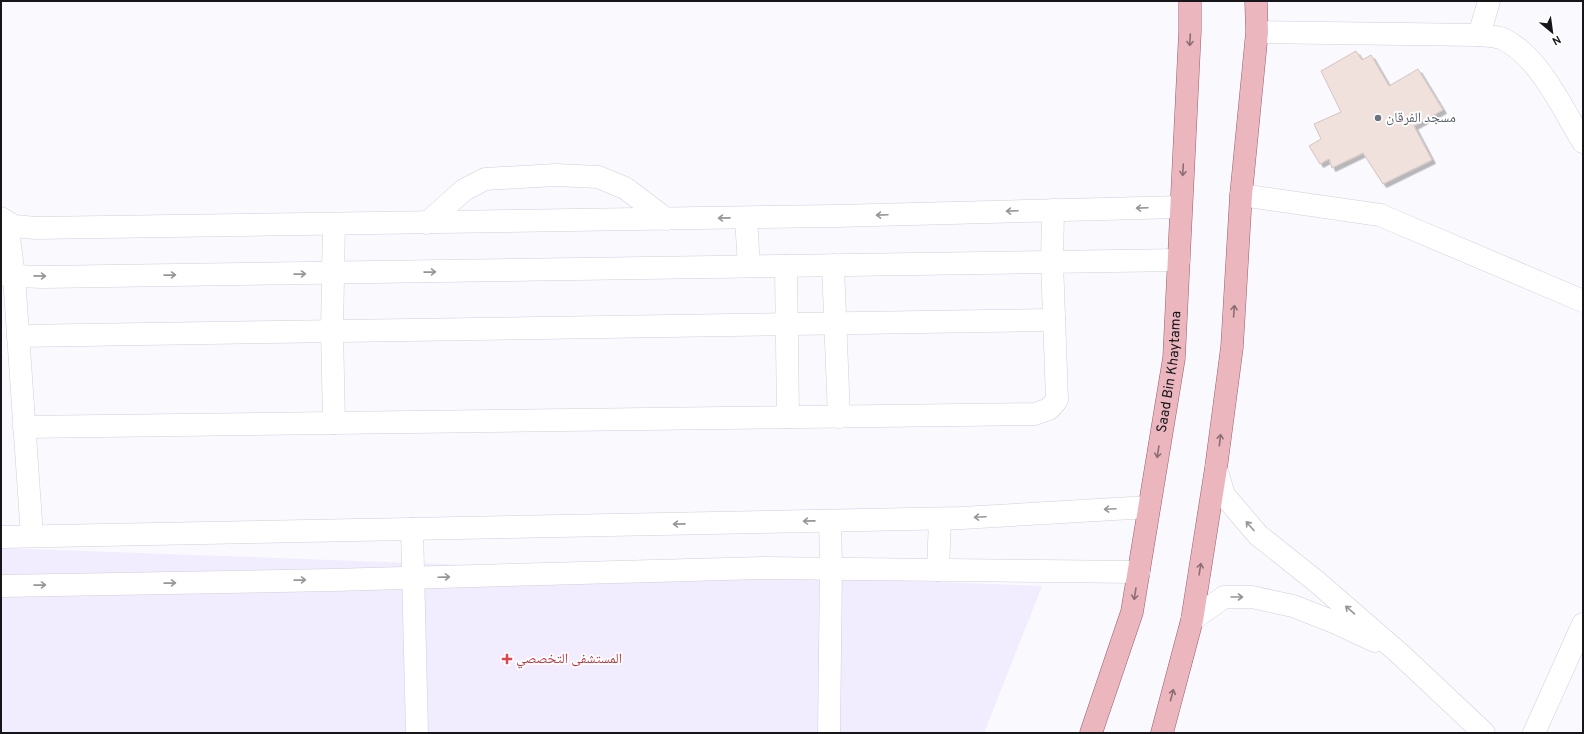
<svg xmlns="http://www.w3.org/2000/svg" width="1584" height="734" viewBox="0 0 1584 734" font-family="Overpass,'Noto Naskh Arabic',sans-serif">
  <defs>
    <filter id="shadow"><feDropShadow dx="3.5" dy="3.5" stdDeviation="0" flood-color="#0004"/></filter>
  </defs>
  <rect width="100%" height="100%" fill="#faf9fe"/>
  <path fill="#f1ecfe" d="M1,548L1042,586L984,733H1Z"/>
  <path fill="#f1e1dc" stroke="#d4c4bf" filter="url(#shadow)" d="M1356,51L1362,60L1371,55L1389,86L1418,69L1443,110L1414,126L1432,160L1383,184L1363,153L1332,168L1329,159L1320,164L1309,146L1321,139L1314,124L1341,112L1321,71Z"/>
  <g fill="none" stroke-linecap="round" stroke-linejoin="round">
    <g stroke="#d2cedc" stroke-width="23">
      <g id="minor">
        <path d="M1257,32L1479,35C1487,36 1496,36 1503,39C1540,57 1562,108 1583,142"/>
        <path d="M1479,35L1489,1"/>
        <path d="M1241,195L1380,215L1583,301"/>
        <path d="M1,218L14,226L36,228L837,216L1181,207"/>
        <path d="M746,218L749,266"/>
        <path d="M7,222L14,276L32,536"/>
        <path d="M427,223L464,190L485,179L556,175L598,177L625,188L666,219"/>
        <path d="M833,265L839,417"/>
        <path d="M786,266L788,417"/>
        <path d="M1,274L14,276L43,277L1179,260"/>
        <path d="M18,336L1054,320"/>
        <path d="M334,423L332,331L334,224"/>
        <path d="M24,427L1035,414L1049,409L1057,400L1052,262L1053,210"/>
        <path d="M1216,468L1224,495L1258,535L1317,582L1400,654L1484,733"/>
        <path d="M412,529L417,733"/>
        <path d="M1,537L962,518L1149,507"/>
        <path d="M938,570L940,519"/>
        <path d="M1,586L332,580L762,568L1139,572"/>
        <path d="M1192,620L1224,597H1252L1293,606L1334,622L1375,641"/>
        <path d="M829,733L831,568L830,521"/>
        <path d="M1534,733L1583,624"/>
      </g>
    </g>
    <g stroke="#995e69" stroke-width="23">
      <g id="major">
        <path id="s1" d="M1091,733L1132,612L1174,358L1190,31V1"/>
        <path d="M1162,733L1192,620L1216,468L1232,347L1241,195L1257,32L1256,1"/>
      </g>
    </g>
    <use href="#minor" stroke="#fff" stroke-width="22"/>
    <use href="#major" stroke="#ecb6be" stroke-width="22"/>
  </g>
  <defs><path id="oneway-shaft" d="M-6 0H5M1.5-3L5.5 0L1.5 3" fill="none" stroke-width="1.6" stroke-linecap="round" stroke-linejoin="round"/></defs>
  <g stroke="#8c6e74">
    <use href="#oneway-shaft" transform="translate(1190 40) rotate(93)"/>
    <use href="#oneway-shaft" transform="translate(1183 170) rotate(93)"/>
    <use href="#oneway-shaft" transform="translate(1234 311) rotate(-86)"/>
    <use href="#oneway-shaft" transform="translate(1220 440) rotate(-83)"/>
    <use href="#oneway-shaft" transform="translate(1158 452) rotate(99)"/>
    <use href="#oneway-shaft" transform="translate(1200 569) rotate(-81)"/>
    <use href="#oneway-shaft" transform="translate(1135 594) rotate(99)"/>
    <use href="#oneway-shaft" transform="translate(1172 695) rotate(-75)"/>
  </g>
  <g stroke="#969698">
    <use href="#oneway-shaft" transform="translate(1142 208) rotate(178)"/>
    <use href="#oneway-shaft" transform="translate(1012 211) rotate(178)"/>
    <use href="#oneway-shaft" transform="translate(882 215) rotate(178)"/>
    <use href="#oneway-shaft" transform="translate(724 218) rotate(179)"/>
    <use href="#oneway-shaft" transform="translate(430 272) rotate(-1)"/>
    <use href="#oneway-shaft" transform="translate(300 274) rotate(-1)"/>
    <use href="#oneway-shaft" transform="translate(170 275) rotate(-1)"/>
    <use href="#oneway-shaft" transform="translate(40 276) rotate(1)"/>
    <use href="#oneway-shaft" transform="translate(1110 509) rotate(177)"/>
    <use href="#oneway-shaft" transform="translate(980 517) rotate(177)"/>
    <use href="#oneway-shaft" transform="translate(809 521) rotate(179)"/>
    <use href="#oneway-shaft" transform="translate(679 524) rotate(179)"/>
    <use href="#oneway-shaft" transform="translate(1250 526) rotate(-131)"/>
    <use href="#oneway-shaft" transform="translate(444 577) rotate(-2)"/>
    <use href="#oneway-shaft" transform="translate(300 580) rotate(-1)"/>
    <use href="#oneway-shaft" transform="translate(170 583) rotate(-1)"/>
    <use href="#oneway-shaft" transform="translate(40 585) rotate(-1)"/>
    <use href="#oneway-shaft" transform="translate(1237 597)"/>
    <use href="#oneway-shaft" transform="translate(1350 610) rotate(-139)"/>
  </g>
  <circle fill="#6b7280" stroke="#fff" stroke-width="1.5" cx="1378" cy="118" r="4"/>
  <path fill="#e0444e" stroke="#fff" stroke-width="1.5" d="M505 653h4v4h4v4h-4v4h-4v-4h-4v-4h4z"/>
  <g text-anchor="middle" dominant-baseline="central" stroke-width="3.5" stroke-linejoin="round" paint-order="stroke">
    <g font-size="14" fill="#5b616d" stroke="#fff" text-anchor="start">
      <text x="1386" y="118">مسجد الفرقان</text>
    </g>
    <g font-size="14" fill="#16151a" stroke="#fff">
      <text stroke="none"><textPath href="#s1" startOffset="371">Saad Bin Khaytama</textPath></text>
    </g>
    <g font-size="14" fill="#be3a42" stroke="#fff" text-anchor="start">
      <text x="516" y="659">المستشفى التخصصي</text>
    </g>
  </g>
  <rect width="1584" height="734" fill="none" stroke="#16151a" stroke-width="4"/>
  <g transform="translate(1552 32) rotate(151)" stroke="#ffffff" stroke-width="3" paint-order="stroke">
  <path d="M0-3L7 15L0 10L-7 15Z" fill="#16151a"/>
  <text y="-6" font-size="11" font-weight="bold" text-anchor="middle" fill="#16151a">N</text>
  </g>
</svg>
